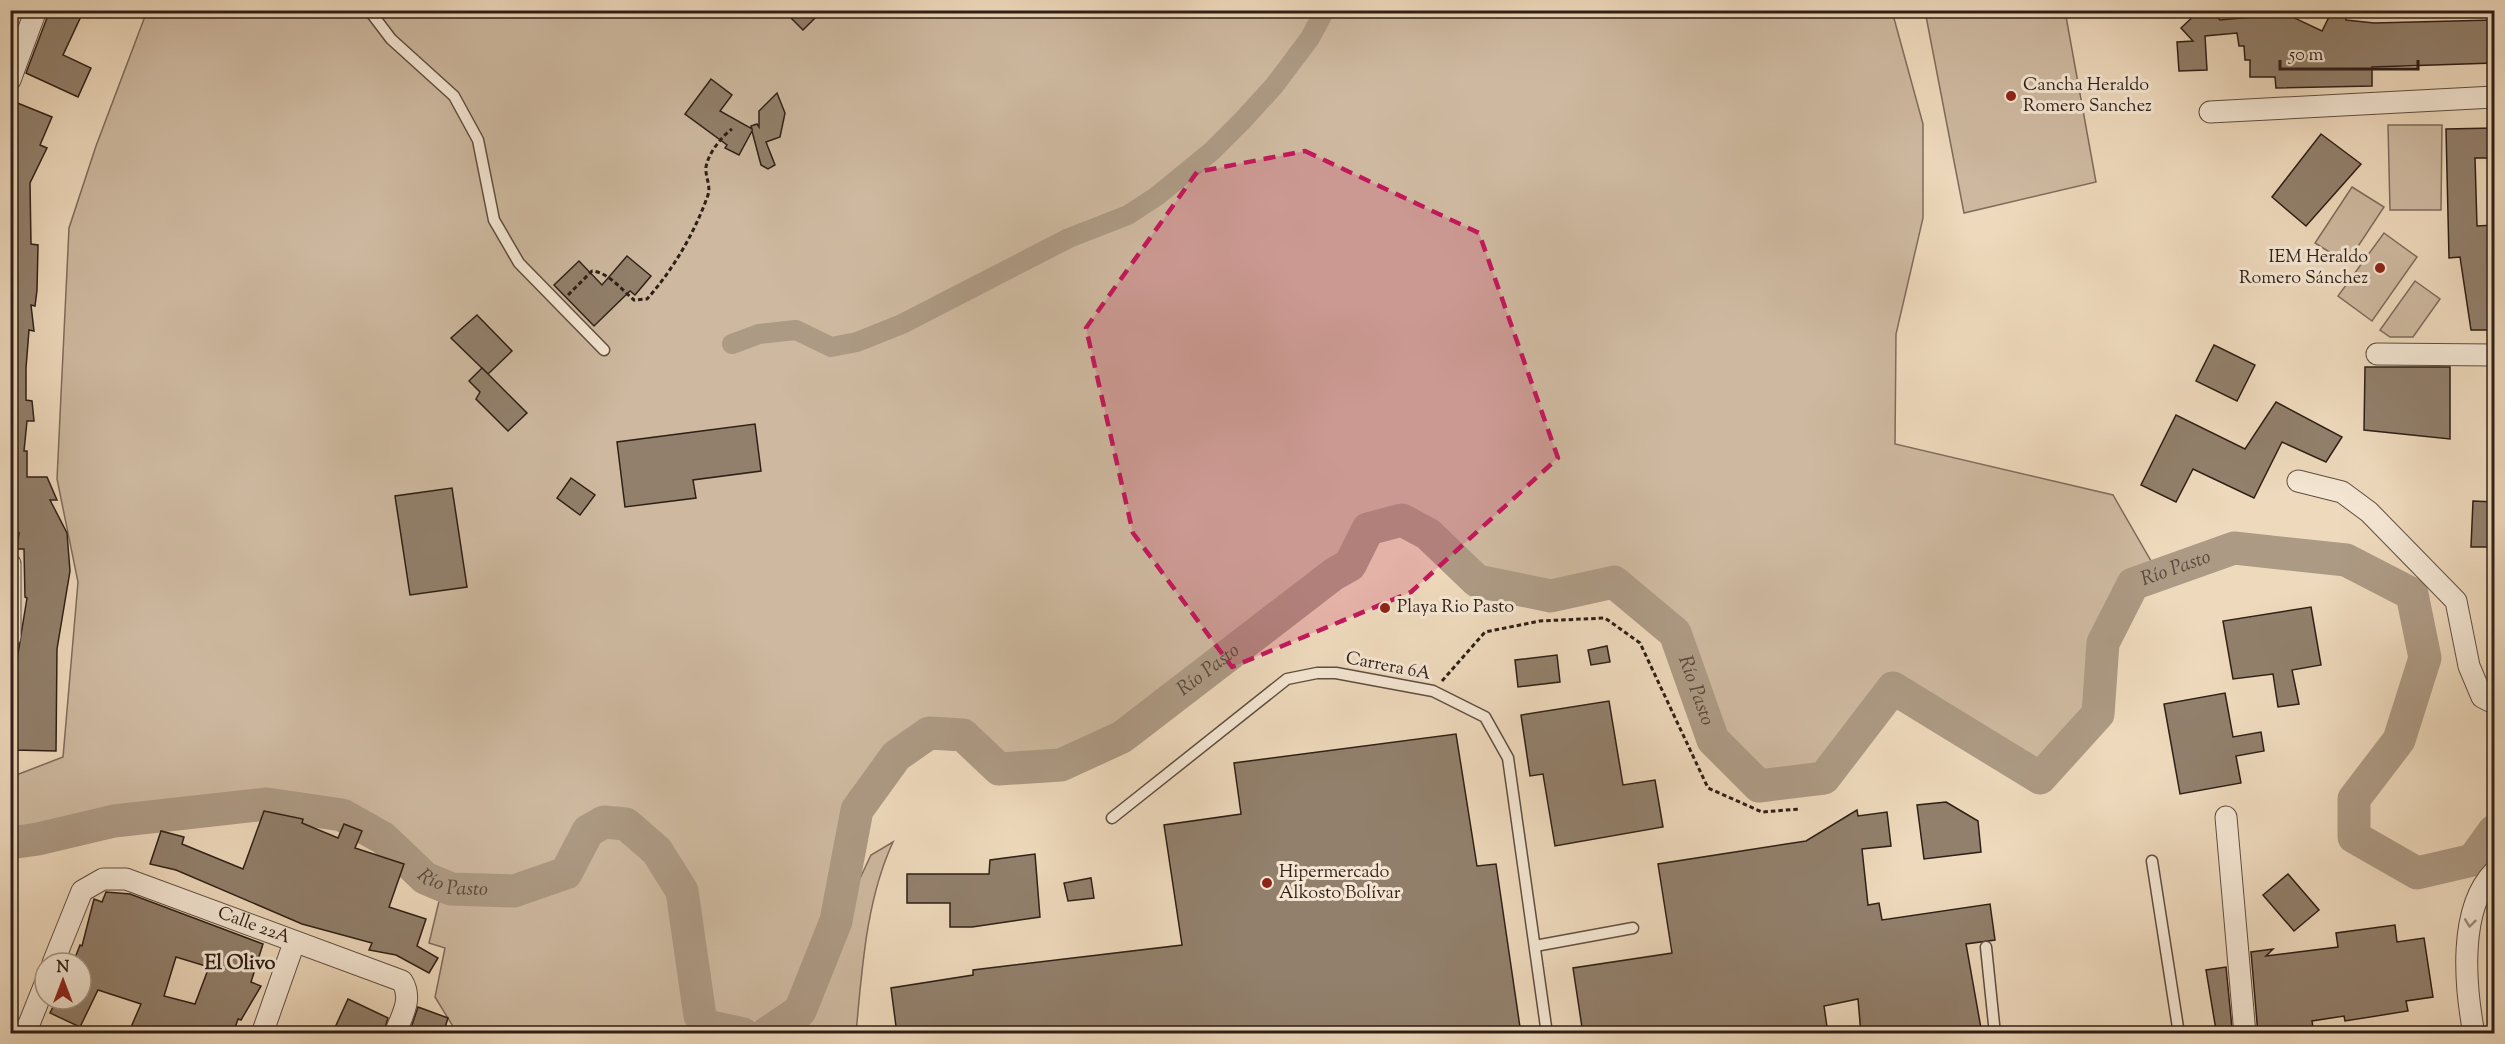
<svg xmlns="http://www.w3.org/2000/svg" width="2505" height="1044" viewBox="0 0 2505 1044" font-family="'Sorts Mill Goudy',serif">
  <rect width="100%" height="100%" fill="#eed9bc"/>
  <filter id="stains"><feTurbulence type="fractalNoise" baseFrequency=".00333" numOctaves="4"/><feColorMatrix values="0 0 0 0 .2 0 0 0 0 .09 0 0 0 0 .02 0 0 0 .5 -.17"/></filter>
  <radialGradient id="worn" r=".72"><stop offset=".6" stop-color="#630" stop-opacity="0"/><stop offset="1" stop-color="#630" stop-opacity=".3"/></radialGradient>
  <g fill="#ceb9a0" stroke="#7e6c5b" stroke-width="1.5">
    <path d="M147,11H1892L1923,124V218L1896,334L1895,444L2113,495L2151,561L2133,584L2103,643L2098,714L2040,778L1893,688L1824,778L1759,786L1710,731L1675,633L1614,583L1551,596L1477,581L1427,534L1402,520L1368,529L1350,565L1334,574L1122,737L1061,765L1003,762L972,730L928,727L890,743L850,793L831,919L790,1009L758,1029L704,1021L691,946L685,889L651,833L623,810L588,823L565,868L512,887L451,885L430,875L387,832L346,810L277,797L152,807L11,838V777L63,757L78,582L57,479L69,228L96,146Z"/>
    <path d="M1925,11H2065L2096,182L1964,213Z"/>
    <path d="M2388,125H2442L2441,210H2390Z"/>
    <path d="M2352,187L2384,207L2347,263L2315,243Z"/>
    <path d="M2384,233L2417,257L2372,321L2338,296Z"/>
    <path d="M2415,281L2440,299L2413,337H2390L2380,330Z"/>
    <path d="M607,826L628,832L661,863L679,902L693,1010L705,1030L729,1033H457L435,997L445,948L429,943L440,897L528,891L571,877L588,838Z"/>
    <path d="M893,842C866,900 862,970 856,1033H775L795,1020L814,996L847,906L871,855Z"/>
  </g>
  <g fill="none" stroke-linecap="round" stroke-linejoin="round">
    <path stroke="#ad9a84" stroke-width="20" d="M732,344L759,334L796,330L831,347L857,342L902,324L1069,238L1128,215L1157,196L1212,151L1242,121L1274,86L1310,38L1325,10"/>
    <g stroke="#ad9a84" stroke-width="33">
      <path id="s1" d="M10,843L38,839L114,821L267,804L342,815L383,838L425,878L451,889L514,891L566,873L588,831L604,822L626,824L657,851L682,891L700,1016L706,1026L743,1034"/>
      <path id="s2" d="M766,1034L800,1011L836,921L857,810L896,756L929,733L963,735L999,769L1061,765L1122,737L1334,574L1350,565L1368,529L1402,520L1428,534L1477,581L1551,596L1614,582L1675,633L1713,740L1759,786L1824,778L1893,688L2040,778L2098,714L2103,643L2133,584L2234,548L2346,560L2412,594L2425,658L2399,740L2354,799V837L2417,873L2473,860L2494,831"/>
    </g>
  </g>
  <g fill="#92806c" stroke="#2f1f16" stroke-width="1.5" fill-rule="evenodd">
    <path d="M50,10H84L63,55L91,68L78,97L26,73Z"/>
    <path d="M783,10H823L803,30Z"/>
    <path d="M2200,10H2211L2220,20L2286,14L2322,31L2331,13L2346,17V20L2374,23L2494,20V63L2372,67V86L2276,88L2275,77H2250V60H2245L2244,46H2239L2237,33L2205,36L2207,70L2179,71L2177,42L2193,41L2181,28Z"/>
    <path d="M711,79L732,95L720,111L752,129L751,126L757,124L759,127V111L777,93L785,113L780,137L766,142L775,165L768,169L761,165L752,131L739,155L725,148L727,145L685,114Z"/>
    <path d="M10,100L52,117L40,145L47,148L30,183L31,244L38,245L37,290L35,306L31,305L34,331L29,330L26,368V400L32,401L34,421H27L24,451H27V477H47L57,500H50L67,533L70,571L57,649L56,751L14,750L15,672L27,598L25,597L24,549H17L19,533L12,532L14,514L10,516Z"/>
    <path d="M2494,128V158H2475L2477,226L2494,225V330H2471L2460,257L2449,258L2446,129Z"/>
    <path d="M2321,134L2361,164L2306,226L2272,197Z"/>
    <path d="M627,256L651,276L635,295L630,291L594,326L554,285L579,261L602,285Z"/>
    <path d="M477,315L512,351L488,374L451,338Z"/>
    <path d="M2214,345L2255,365L2237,401L2196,381Z"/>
    <path d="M2365,367H2450V439L2364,430Z"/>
    <path d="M482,368L527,413L508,431L476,399L480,392L469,381Z"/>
    <path d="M2276,402L2342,437L2326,462L2282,442L2254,498L2193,469L2176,502L2141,485L2176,415L2245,449Z"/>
    <path d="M755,424L761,471L693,480L696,498L625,507L617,442Z"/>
    <path d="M571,478L595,495L580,515L557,498Z"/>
    <path d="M452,488L467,587L410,595L395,496Z"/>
    <path d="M2473,501L2494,502V547H2471Z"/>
    <path d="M2311,607L2321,665L2292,670L2299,704L2278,707L2273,674L2233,679L2223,621Z"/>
    <path d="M1607,646L1610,662L1591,665L1588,650Z"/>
    <path d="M1557,655L1560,682L1518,687L1515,660Z"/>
    <path d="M2225,693L2233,737L2261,732L2264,751L2236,756L2241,783L2180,794L2164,704Z"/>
    <path d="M1609,701L1623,785L1655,780L1663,827L1555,846L1543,774L1530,776L1521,715Z"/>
    <path d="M1456,734L1477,866L1496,864L1521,1034H897L891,988L973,975V970L1182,945L1164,825L1241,814L1234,763Z"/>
    <path d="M1946,802L1978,821L1981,852L1924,859L1917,805Z"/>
    <path d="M1857,810L1858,816L1887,812L1891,846L1862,849L1868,905L1879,903L1882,920L1990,904L1995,940L1966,944L1982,1034H1861L1858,999L1824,1006L1828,1034H1583L1573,968L1672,953L1658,864L1806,841Z"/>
    <path d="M264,811L303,819L302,823L338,838L344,824L362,831L355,848L404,864L389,907L426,919L417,946L438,958L429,973L396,955L369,950L372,943L302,924L176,870L150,864L161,831L184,837L182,844L243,869Z"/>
    <path d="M1035,854L1040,917L972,927H950V903H907V874H989L990,860Z"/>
    <path d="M2288,874L2319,910L2294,931L2263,895Z"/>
    <path d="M1091,878L1094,898L1068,901L1064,883Z"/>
    <path d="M106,892L130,894L263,944L251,982L261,986L241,1020L238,1019L233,1034H128L141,1004L98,990L80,1027L50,1013L57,999H81V963H73L80,945L82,946L94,899L102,902ZM176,957L209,967L195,1004L164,996Z"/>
    <path d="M2395,925L2397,942L2424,938L2433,997L2406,1001L2408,1011L2345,1021L2344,1016L2312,1021L2314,1034H2258L2251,952L2273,949L2266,956L2338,947L2336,933Z"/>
    <path d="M2226,967L2232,1028L2216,1030L2206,970Z"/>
    <path d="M348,999L388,1018L383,1034H332Z"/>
    <path d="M418,1007L448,1018L443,1034H409Z"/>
  </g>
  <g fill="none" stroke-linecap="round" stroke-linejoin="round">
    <g stroke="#5f4e40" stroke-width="13">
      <g id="lane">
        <path d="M369,10L391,39L454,96L478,140L494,220L519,263L604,350"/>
        <path d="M1112,818L1287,679L1317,673H1336L1433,691L1485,717L1508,758L1547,1034"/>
        <path d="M2152,861L2179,1034"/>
        <path d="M1535,946L1633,928"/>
        <path d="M1986,947L1995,1034"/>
      </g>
    </g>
    <g stroke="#5f4e40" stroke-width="23">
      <g id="street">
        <path d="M10,80L36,10"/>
        <path d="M2210,112L2494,97"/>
        <path d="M2377,354L2494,355"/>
        <path d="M2298,481L2342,492L2369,512L2456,601L2469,666L2482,697L2494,703"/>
        <path d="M10,564V637"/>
        <path d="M2226,817L2245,1034"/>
        <path id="s3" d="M53,963L82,891L103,879H126L402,981C413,999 402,1015 395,1034"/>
        <path d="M22,1034L29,1024L45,984"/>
        <path d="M262,1034L294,943"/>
        <path d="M2474,1034C2465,986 2458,909 2494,872"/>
      </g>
    </g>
    <g stroke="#2f1f16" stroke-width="3" stroke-dasharray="4.5 3" stroke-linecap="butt">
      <path d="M568,295L592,271C608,272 622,290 634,300L647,299C673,270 695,232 708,195C711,185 705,177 706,167C708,154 721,137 732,129"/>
      <path d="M1442,681L1485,632L1540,621L1605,618L1640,643L1708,788L1762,812L1800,809"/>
    </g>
    <use href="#lane" stroke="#f4e6d3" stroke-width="10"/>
    <use href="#street" stroke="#f4e6d3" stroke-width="21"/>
  </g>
  <defs><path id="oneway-chevron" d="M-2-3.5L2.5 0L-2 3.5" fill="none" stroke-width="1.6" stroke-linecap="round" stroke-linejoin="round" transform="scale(1.5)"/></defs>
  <use stroke="#9b8c7e" href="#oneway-chevron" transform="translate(2470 923) rotate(97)"/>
  <path fill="#c2185b" fill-opacity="0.2" stroke="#c2185b" stroke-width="4.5" stroke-dasharray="12 8" stroke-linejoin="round" d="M1305,151L1479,233L1558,458L1411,592L1232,667L1133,533L1086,328L1197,172Z"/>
  <g fill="#8f2418" stroke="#f4e6d3" stroke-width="2">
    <circle cx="2011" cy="96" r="6"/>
    <circle cx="2380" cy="268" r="6"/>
    <circle cx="1385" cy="608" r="6"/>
    <circle cx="1267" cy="883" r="6"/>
  </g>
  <g text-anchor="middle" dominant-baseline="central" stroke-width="6" stroke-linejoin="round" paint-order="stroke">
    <g font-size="18" fill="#2f1f16" stroke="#f4e6d3" text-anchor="start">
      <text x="2023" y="86">Cancha Heraldo<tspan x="2023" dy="21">Romero Sanchez</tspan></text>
      <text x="2368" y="258" text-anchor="end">IEM Heraldo<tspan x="2368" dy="21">Romero Sánchez</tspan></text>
      <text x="1397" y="608">Playa Rio Pasto</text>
      <text x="1279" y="873">Hipermercado<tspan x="1279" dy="21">Alkosto Bolívar</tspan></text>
    </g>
    <g font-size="18" fill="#2f1f16" stroke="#f4e6d3">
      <text transform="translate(1388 667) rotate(11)">Carrera 6A</text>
      <text stroke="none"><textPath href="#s3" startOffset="261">Calle 22A</textPath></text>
    </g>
    <g font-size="20" font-style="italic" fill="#5b4a3c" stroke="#f4e6d3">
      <text stroke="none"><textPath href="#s2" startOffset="2048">Río Pasto</textPath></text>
      <text stroke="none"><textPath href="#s2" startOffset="680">Río Pasto</textPath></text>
      <text stroke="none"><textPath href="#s2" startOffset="1310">Río Pasto</textPath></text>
      <text stroke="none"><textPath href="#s1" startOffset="470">Río Pasto</textPath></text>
    </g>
    <g font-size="20" font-weight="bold" fill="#2f1f16" stroke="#f4e6d3">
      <text x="240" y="964">El Olivo</text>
    </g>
  </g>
  <rect width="2505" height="1044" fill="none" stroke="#eed9bc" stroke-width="36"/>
  <rect x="12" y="12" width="2481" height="1020" fill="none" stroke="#2f1f16" stroke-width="3"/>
  <rect x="18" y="18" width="2469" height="1008" fill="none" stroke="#2f1f16" stroke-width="1.5"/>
  <g transform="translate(63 981)"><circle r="28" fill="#f4e6d3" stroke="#a59687" stroke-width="1.5"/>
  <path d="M0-4.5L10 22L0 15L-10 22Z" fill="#8f2418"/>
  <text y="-9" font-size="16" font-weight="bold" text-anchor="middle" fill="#2f1f16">N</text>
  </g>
  <path d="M2280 60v9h138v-9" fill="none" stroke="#2f1f16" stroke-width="3"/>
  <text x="2289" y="60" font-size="18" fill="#2f1f16" stroke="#f4e6d3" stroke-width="4.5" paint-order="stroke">50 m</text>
  <rect width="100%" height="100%" filter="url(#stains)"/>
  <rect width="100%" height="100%" fill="url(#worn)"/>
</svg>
